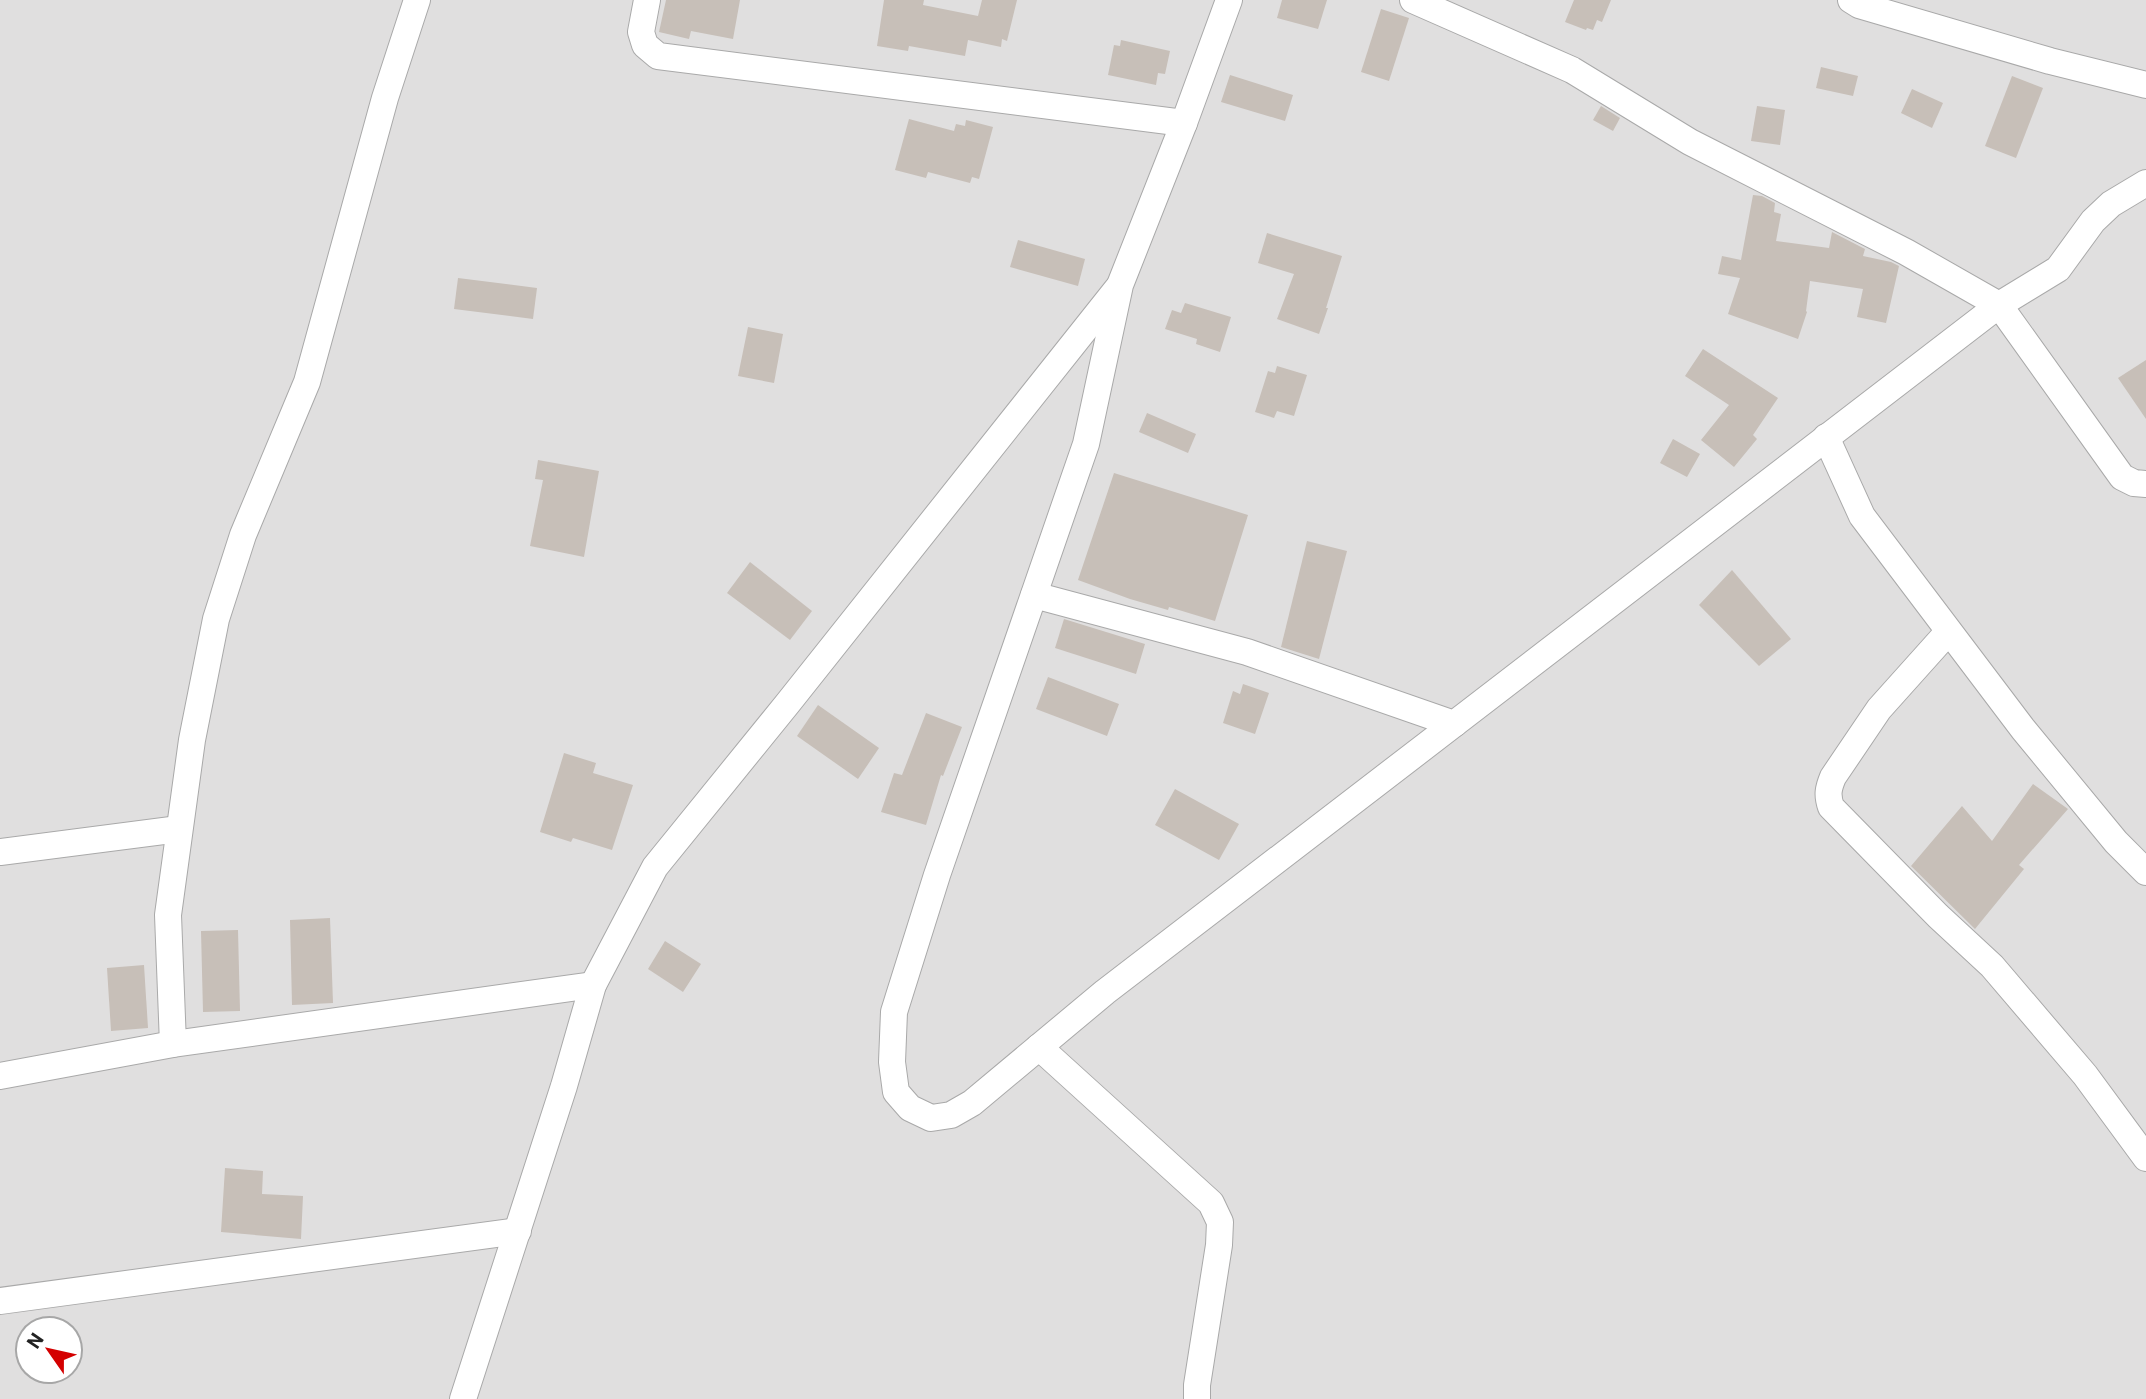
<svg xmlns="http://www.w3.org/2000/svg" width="2146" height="1399" viewBox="0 0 2146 1399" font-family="Roboto,sans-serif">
  <rect width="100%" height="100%" fill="#f2efe9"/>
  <path fill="#e0dfdf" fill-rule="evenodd" d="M0,0H2146V1399H0ZM28,1329H70V1371H28Z"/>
  <g fill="#c7bfb8">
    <path d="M666,0H740L733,39L691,31L689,39L659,32Z"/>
    <path d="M884,0H924L923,5L978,16L982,0H1017L1007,41L1002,39L1001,47L968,40L965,56L909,46L908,51L877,46Z"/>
    <path d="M1282,0H1327L1318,29L1277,18Z"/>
    <path d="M1574,0H1611L1602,22L1597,20L1593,30L1587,28L1586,30L1565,22Z"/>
    <path d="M1381,9L1409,18L1389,81L1361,72Z"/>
    <path d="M1121,40L1170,51L1165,74L1158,73L1156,85L1108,75L1114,45L1120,46Z"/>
    <path d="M1821,67L1858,76L1853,96L1816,88Z"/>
    <path d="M1230,75L1293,95L1285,121L1221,102Z"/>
    <path d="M2012,76L2043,88L2016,158L1985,146Z"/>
    <path d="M1912,89L1943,103L1932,128L1901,113Z"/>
    <path d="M1601,106L1620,118L1613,131L1593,120Z"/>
    <path d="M1757,106L1785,110L1780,145L1751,141Z"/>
    <path d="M909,119L954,131L956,124L965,126L966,120L993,127L979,179L972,177L970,183L928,172L926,178L895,170Z"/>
    <path d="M1753,195L1762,196L1775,203L1774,212L1781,214L1776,241L1829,248L1832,232L1865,249L1863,256L1891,262L1899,266L1886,323L1857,317L1863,289L1810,281L1806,311L1807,312L1798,339L1728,314L1740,278L1718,274L1722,256L1741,260Z"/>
    <path d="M1267,233L1342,256L1326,308H1328L1319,334L1277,319L1294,274L1258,263Z"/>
    <path d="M1018,240L1085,259L1078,286L1010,267Z"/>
    <path d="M458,278L537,288L533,319L454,309Z"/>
    <path d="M1185,303L1231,317L1220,352L1196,344L1197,339L1165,329L1172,310L1181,313Z"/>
    <path d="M748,327L783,334L774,383L738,376Z"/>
    <path d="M1703,349L1778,398L1753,435L1757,439L1734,467L1701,440L1729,405L1685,376Z"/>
    <path d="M2146,360V419L2118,378Z"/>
    <path d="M1277,366L1307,375L1294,416L1277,411L1274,418L1255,412L1268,371L1275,373Z"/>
    <path d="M1147,413L1196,434L1188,453L1139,432Z"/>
    <path d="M1673,439L1700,454L1687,477L1660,463Z"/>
    <path d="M538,460L599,471L584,557L530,546L543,480L535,479Z"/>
    <path d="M1114,473L1248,515L1215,621L1169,607L1168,610L1130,599L1078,580Z"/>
    <path d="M1307,541L1347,551L1319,659L1281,647Z"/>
    <path d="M750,562L812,611L790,640L727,593Z"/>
    <path d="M1732,570L1791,639L1759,666L1699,605Z"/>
    <path d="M1064,619L1145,644L1136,674L1055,648Z"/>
    <path d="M1048,677L1119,704L1107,736L1036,709Z"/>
    <path d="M1243,684L1269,693L1255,734L1223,723L1233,691L1240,694Z"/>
    <path d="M818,705L879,748L858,779L797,736Z"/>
    <path d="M926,713L962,727L943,776L941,775L926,825L881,812L894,773L902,775Z"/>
    <path d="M564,753L596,763L593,773L633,785L612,850L573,838L571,842L540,832Z"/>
    <path d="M2033,784L2068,809L2019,865L2024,869L1975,929L1911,866L1962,806L1992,841Z"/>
    <path d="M1175,789L1239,824L1219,860L1155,825Z"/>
    <path d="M330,918L333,1003L292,1005L290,920Z"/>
    <path d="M238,930L240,1011L203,1012L201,931Z"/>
    <path d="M665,941L701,964L683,992L648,969Z"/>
    <path d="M144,965L148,1028L111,1031L107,968Z"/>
    <path d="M225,1168L263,1171L262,1194L303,1196L301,1239L221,1232Z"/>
  </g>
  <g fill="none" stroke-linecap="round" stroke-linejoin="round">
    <g stroke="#a9a9a9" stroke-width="28">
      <g id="minor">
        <path d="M647,0L641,32L645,45L658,56L1184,123"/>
        <path d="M1229,0L1184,123L1120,285L1086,444L937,875L894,1012L892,1062L896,1092L910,1108L931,1118L951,1115L972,1103L1105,992L1454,724"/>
        <path d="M1413,0L1572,70L1690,142L1906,252L1999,305L2122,477L2134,483L2146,484"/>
        <path d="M1851,0L1859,5L2050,61L2146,85"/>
        <path d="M1826,437L1862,516L2023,729L2116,842L2146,872"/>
        <path d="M1034,595L1247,652L1454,724L1999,305L2058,269L2093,221L2111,204L2146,183"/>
        <path d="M1948,632L1879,709L1833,777C1828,789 1827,795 1831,807L1938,916L1992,966L2085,1075L2146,1158"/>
        <path d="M0,852L179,829"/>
        <path d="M173,1044L168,915L192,740L216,619L243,535L307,382L385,98L417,0"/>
        <path d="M1039,1047L1211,1203L1220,1222L1219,1245L1197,1385V1399"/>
        <path d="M0,1076L173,1044L593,985"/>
        <path d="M0,1301L518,1231"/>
        <path d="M463,1399L564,1086L593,985L655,867L788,703L1117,289"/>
      </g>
    </g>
    <use href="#minor" stroke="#fff" stroke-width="26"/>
  </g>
  <g transform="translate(49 1350) rotate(304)"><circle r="33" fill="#ffffff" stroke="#a7a7a7" stroke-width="2"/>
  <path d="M0-5L12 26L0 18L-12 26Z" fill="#d40000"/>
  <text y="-10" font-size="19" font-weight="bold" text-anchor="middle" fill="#222222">N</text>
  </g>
</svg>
